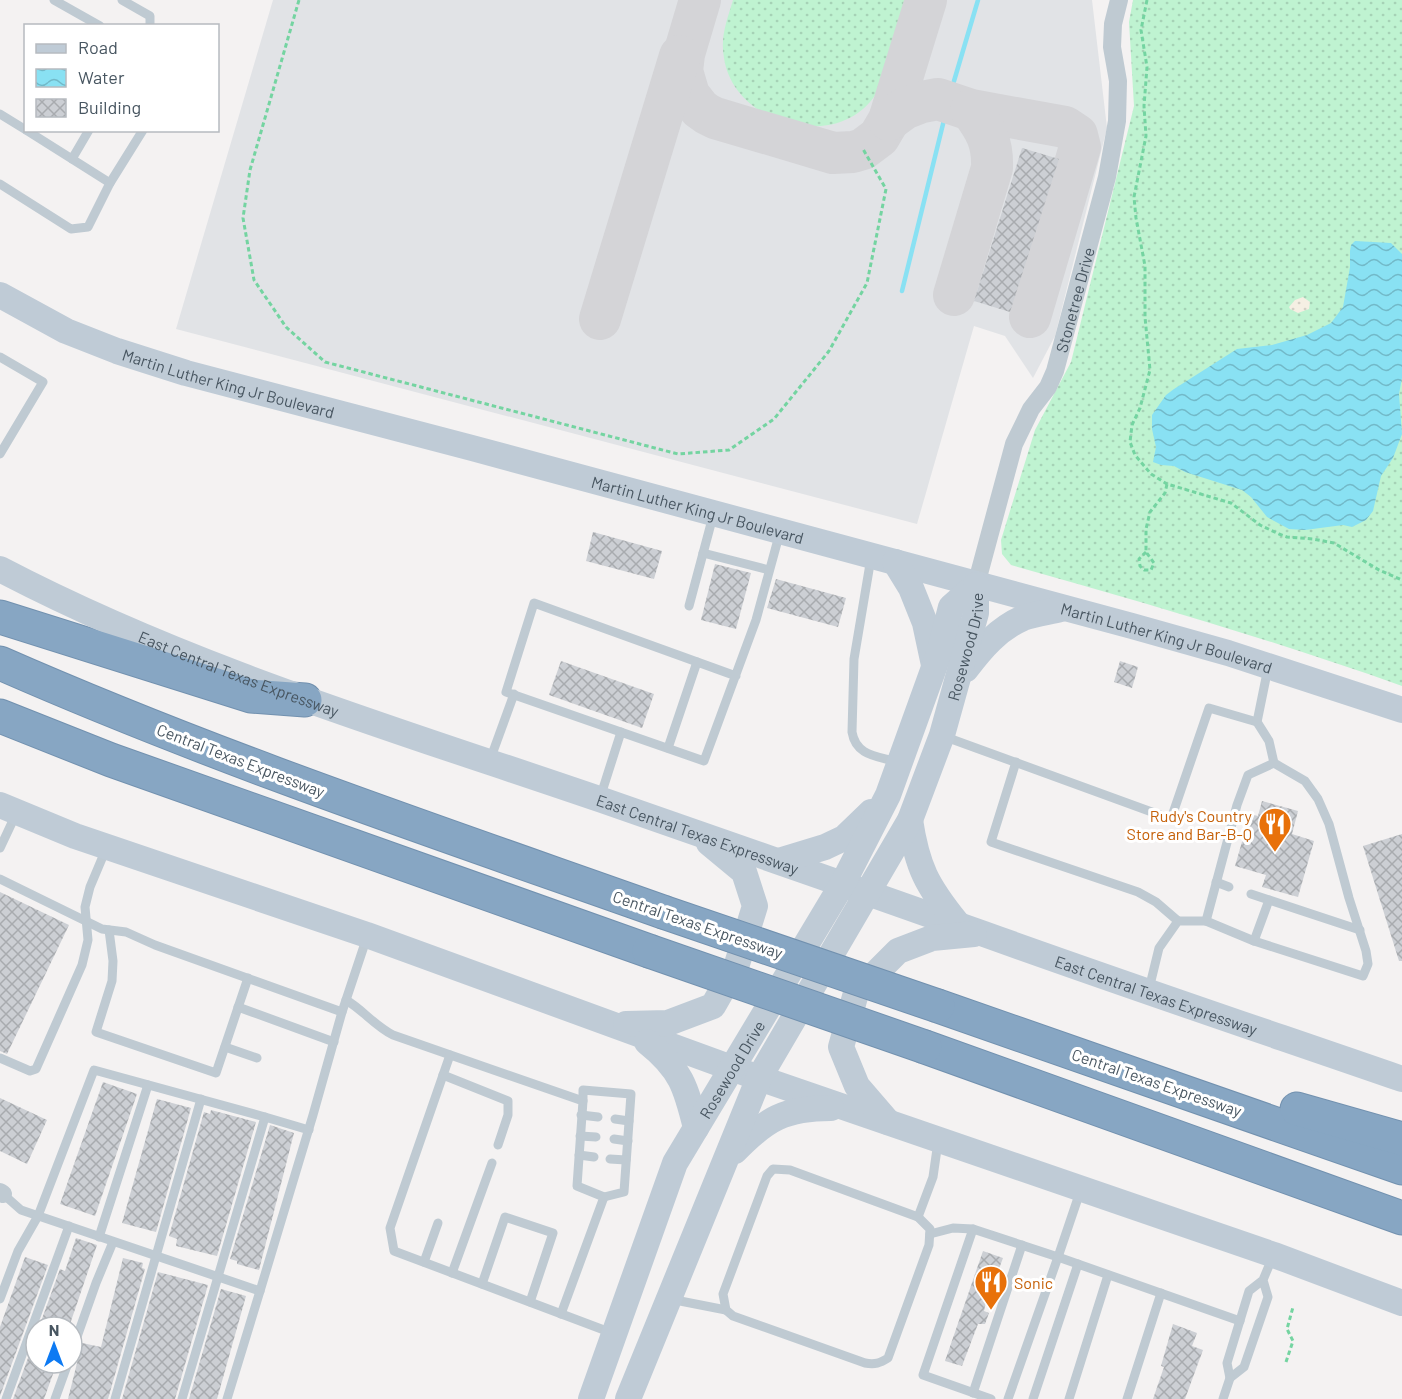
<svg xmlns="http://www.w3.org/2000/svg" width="1402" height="1399" viewBox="0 0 1402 1399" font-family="Barlow,sans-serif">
  <defs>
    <pattern id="grass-dots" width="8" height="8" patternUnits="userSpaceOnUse" patternTransform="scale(1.5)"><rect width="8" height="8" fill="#bff3d1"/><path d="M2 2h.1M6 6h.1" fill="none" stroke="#a6d2b6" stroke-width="1.8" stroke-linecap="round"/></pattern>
    <pattern id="sand-dots" width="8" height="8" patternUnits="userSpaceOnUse" patternTransform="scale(1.5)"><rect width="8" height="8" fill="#f5efe3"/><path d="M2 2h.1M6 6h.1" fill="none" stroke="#d4cfc5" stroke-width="1.8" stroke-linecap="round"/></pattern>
    <pattern id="water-waves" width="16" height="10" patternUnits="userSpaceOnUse" patternTransform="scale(1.5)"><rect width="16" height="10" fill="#89e1f3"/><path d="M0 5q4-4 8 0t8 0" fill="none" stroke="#72b9c8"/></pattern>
    <pattern id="building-cross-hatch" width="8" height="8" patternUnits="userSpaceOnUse" patternTransform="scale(1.5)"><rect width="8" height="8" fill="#cccfd4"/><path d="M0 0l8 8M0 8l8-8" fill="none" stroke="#a8abaf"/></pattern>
  </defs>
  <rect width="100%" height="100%" fill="#f4f2f2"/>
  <path fill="#e1e3e6" d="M273,0H1092L1107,128L1055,336L1033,378L1005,336L974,326L917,524L176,329Z"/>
  <g fill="url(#grass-dots)">
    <path d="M733,0H908C899,28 889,81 870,102C827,151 733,121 724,58C720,37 727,20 733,0Z"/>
    <path d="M1133,0H1402V686C1273,640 1143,602 1011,565L1002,554L1001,540L1035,430L1071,362L1134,106L1129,22Z"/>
  </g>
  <path fill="url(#sand-dots)" d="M1303,297L1310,302L1309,309L1298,313L1290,309L1289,307L1295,300Z"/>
  <path fill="url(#water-waves)" d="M1355,241L1391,243L1402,254V378L1399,394L1402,434L1393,458L1381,476L1373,511L1366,520L1352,527L1343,525L1305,530L1289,529L1267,517L1251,497L1242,490L1185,472L1174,466L1161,465L1153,462L1156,447L1152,429V415L1166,395L1174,389L1237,349L1272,345L1307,335L1331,323L1343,307L1350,267V251L1351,245Z"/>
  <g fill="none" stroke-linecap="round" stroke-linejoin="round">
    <g stroke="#89e1f3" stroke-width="4.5">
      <path d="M954,81L978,0"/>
      <path d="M902,291L944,120"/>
    </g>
    <g stroke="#d4d4d7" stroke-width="42">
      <path d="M700,0L684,54L682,71L689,95L700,109L707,114L715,118L833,153L853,152L863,149L879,137L889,120L926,0"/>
      <path d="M889,120L904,109L922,102L938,99L971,110L1065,127L1077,135L1080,147L1030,317"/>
      <path d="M954,295L992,168C993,143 986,130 971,110"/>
      <path d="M600,319L680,56"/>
    </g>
  </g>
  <g fill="url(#building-cross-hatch)">
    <path d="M1022,148L1059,159L1010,312L974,301Z"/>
    <path d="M593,532L662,551L654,579L586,561Z"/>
    <path d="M715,564L751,573L736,629L701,620Z"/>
    <path d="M776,579L846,598L838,627L767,608Z"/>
    <path d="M561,661L654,694L642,728L549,695Z"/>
    <path d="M1120,661L1138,667L1132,688L1114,682Z"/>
    <path d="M1262,801L1298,811L1292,834L1314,841L1298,897L1262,887L1266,875L1235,866L1250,814L1258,816Z"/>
    <path d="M1402,834V961H1399L1363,846Z"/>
    <path d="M0,892L69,925L7,1054L0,1051Z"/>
    <path d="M103,1082L137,1094L95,1216L60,1204Z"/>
    <path d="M0,1098L47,1120L27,1164L0,1151Z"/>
    <path d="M157,1099L191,1108L156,1232L122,1223Z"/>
    <path d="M211,1110L256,1122L217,1256L176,1246L177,1239L169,1236L204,1112L210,1114Z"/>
    <path d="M270,1125L294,1133L259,1270L237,1264V1261L230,1259Z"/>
    <path d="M76,1238L97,1245L69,1327H39L60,1269L65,1271Z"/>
    <path d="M983,1251L1003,1258L985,1306L984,1311L989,1313L985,1324H978L962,1366L945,1361Z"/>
    <path d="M25,1257L48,1265L0,1396V1327Z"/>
    <path d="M123,1258L143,1263L142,1268L145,1269L108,1399H68L82,1343L101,1347Z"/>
    <path d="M158,1272L208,1285L175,1399H122Z"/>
    <path d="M221,1289L246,1296L217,1399H189Z"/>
    <path d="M1173,1324L1197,1333L1192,1346L1203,1350L1185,1399H1153L1164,1367L1161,1366Z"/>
    <path d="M36,1336V1363H57L44,1399H13Z"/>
  </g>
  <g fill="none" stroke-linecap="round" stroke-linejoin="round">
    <g stroke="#7291af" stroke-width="35">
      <g id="motorway">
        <path d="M0,617L251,696L305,700"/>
        <path d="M0,663C216,758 440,833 663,912"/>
        <path d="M0,716L111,760L649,951"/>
        <path d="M938,1006L1402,1168"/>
        <path d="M925,1047L1402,1218"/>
        <path d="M1297,1109L1402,1139"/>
      </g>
    </g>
    <g stroke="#74d4a1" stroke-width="3" stroke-dasharray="4.5 3" stroke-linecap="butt">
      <path d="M299,0L250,170L243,218L254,280L286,327L325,362L678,454L729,450L774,419L829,351L867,283L886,189L863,149"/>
      <path d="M1147,0L1141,30L1147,67L1144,106L1146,136L1134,197L1136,218L1145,266V317L1150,370L1140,408L1132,425L1130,442L1135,455L1151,474L1167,484L1231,503L1260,525L1279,534L1287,537L1313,539L1334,543L1379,570L1402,580"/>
      <path d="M1146,552L1139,559L1140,566L1144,570H1151L1154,563L1146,552V529L1150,512L1165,493L1167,484"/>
      <path d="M1286,1362L1293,1341L1287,1329L1293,1307"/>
    </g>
    <g stroke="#bfcad2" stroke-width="9">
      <path d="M54,0L100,26"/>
      <path d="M122,0L150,16V26"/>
      <path d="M0,114L26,130"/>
      <path d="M26,130L72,159L89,130"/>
      <path d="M72,159L110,183"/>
      <path d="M0,184L71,229L88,227L110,183L143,130"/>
      <path d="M0,357L43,382L0,454"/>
      <path d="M703,553L769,570"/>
      <path d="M871,558L854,659L852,732C856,756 877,756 897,762"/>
      <path d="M689,606L713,516"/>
      <path d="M736,676L534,603L506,692L704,761L756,620L780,532"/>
      <path d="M943,736L1171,819L1209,708L1257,722"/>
      <path d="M668,748L697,662"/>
      <path d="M490,760L514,694"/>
      <path d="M1016,762L991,842L1138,892L1156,902L1178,921"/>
      <path d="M600,798L621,732"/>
      <path d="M0,848L16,814"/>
      <path d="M0,879L102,929L126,932L155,945L342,1012"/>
      <path d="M1216,882L1229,887"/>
      <path d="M1251,894L1360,930"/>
      <path d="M1206,921L1254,941L1363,976L1368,964L1366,951L1349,898L1329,824L1318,799L1305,781L1274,763"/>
      <path d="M109,930L113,961L112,981L96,1032L216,1073L248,978"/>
      <path d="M1254,941L1269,900"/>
      <path d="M1149,989L1159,948L1178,921H1206L1237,805L1248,775L1274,763L1269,741L1257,722L1268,668"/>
      <path d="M346,1000C363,1010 375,1026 393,1035L583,1101L577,1186L604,1197L561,1314"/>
      <path d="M238,1007L334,1042"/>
      <path d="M225,1047L257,1058"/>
      <path d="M450,1055L390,1228L394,1251L612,1333"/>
      <path d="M0,1058L30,1071L36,1069L82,965L88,940L85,907L90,887L106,849"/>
      <path d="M443,1075L508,1101V1115L498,1145"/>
      <path d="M583,1101V1090L631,1094L624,1192L604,1197"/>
      <path d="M581,1115L598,1117"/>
      <path d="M615,1119L629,1121"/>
      <path d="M580,1136L596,1137"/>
      <path d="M614,1139L628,1141"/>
      <path d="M579,1155L594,1157"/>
      <path d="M610,1159L626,1160"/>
      <path d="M773,1169L790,1170L918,1217L930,1229L929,1245L888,1358C880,1363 875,1365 865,1363L733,1316L726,1310L723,1294L767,1176Z"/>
      <path d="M3,1194L21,1210L260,1291L313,1115L342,1012L367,937"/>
      <path d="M918,1217L933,1177L938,1142"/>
      <path d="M973,1229L923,1375L991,1399"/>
      <path d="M930,1234L953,1228L973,1229L1058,1257L1081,1189"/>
      <path d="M99,1237L148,1085"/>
      <path d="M424,1262L438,1223"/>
      <path d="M452,1273L492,1163"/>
      <path d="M1263,1280L1268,1297L1244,1367L1230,1378L1227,1363L1249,1291L1263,1280L1273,1256"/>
      <path d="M482,1284L505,1217L553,1233L530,1302"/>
      <path d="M0,1299L18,1251L38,1216L94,1070L265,1117"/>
      <path d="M670,1299L726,1310"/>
      <path d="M72,1351L96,1283L113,1242"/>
      <path d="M973,1393L1022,1245"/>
      <path d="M6,1399L69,1226"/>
      <path d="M55,1399L68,1363"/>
      <path d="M115,1399L201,1099"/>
      <path d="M182,1399L265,1117L309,1130"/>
      <path d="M227,1399L260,1291"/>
      <path d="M1008,1399L1058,1257L1240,1321"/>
      <path d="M1033,1399L1078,1264"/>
      <path d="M1069,1399L1108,1275"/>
      <path d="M1127,1399L1161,1293"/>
      <path d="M1223,1399L1230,1378"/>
    </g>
    <g stroke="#bfcad2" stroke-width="18">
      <path id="s1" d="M976,585L1014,444L1031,409L1048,387L1055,371L1107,177L1117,121L1118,81L1112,47L1113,24L1119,0"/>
      <path d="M0,1192L3,1194"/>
    </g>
    <g stroke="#bfcbd6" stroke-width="26">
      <path id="s2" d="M0,295L66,331L117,351L186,373L472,448L1132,626L1228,653L1402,710"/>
      <path d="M895,562L911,588L925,623L934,665"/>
      <path id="s3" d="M0,569C191,669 398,730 602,800C729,844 857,889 984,934C1123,984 1263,1031 1402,1079"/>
      <path d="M966,669C982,648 998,629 1023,618C1035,614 1049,612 1061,609"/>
      <path d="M0,805L75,836L367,935L759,1078L1274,1255L1402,1303"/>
      <path d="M910,820C917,867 927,886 957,923"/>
      <path d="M779,861L825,847L844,838L871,812"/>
      <path d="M626,1024L668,1023L713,1006L737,964L755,906L744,872L709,843"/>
      <path d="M647,1042C681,1069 686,1087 696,1128"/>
      <path d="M888,1122L857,1086L841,1047L856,993L898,951L932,938L974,934"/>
      <path d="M735,1151C766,1119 785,1108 831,1108"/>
      <path id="s4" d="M591,1399L675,1163L843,883L888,795L940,651L951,607L976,585"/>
      <path id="s5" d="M628,1399L759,1078L910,820L942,735L976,613V585"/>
    </g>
    <use href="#motorway" stroke="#87a6c3" stroke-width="33"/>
    <g stroke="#7291af" stroke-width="35" stroke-linecap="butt">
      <g id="motorway-bridge">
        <path d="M663,912L938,1006"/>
        <path d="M649,951L925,1047"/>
      </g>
    </g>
    <use href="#motorway-bridge" stroke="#87a6c3" stroke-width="33"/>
  </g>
  <defs>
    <g id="restaurant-pin" transform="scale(1.725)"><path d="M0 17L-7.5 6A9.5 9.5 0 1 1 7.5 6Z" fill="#e8710a" stroke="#fff"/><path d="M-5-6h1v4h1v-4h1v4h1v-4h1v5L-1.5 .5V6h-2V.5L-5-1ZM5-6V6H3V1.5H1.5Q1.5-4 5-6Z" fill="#fff"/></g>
  </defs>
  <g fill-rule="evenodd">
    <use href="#restaurant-pin" x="1275" y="824"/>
    <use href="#restaurant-pin" x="991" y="1282"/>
  </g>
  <g text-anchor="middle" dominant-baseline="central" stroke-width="6" stroke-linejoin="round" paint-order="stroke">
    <g font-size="16" fill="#485661" stroke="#fff">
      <text stroke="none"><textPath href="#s1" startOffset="304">Stonetree Drive</textPath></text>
      <text stroke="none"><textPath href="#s2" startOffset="246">Martin Luther King Jr Boulevard</textPath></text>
      <text stroke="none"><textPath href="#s2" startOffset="732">Martin Luther King Jr Boulevard</textPath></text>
      <text stroke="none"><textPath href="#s2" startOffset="1218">Martin Luther King Jr Boulevard</textPath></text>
      <text stroke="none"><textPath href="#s5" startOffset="828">Rosewood Drive</textPath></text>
      <text stroke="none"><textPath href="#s3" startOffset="261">East Central Texas Expressway</textPath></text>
      <text transform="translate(241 760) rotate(21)">Central Texas Expressway</text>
      <text stroke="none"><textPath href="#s3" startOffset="747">East Central Texas Expressway</textPath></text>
      <text transform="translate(698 924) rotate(19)">Central Texas Expressway</text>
      <text stroke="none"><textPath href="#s3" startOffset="1233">East Central Texas Expressway</textPath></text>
      <text stroke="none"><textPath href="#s4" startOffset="360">Rosewood Drive</textPath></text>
      <text transform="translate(1157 1082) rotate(19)">Central Texas Expressway</text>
    </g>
    <g font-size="16" fill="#c56008" stroke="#fff" text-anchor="end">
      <text x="1252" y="815">Rudy's Country<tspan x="1252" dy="18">Store and Bar-B-Q</tspan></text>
      <text x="1014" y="1282" text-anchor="start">Sonic</text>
    </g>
  </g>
  <rect x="24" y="24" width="195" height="108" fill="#ffffff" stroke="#b6bbc0" stroke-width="1.5"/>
  <rect x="36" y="44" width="30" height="9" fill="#bfcbd6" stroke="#b6bbc0" stroke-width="1.5"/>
  <text x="78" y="54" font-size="18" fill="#485661">Road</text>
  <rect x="36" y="69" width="30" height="18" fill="url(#water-waves)" stroke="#b6bbc0" stroke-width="1.5"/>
  <text x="78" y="84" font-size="18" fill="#485661">Water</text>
  <rect x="36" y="99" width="30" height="18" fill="url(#building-cross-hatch)" stroke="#b6bbc0" stroke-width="1.5"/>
  <text x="78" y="114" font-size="18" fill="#485661">Building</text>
  <g transform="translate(54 1345)"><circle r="28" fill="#ffffff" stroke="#b6bbc0" stroke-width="1.5"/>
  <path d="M0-4.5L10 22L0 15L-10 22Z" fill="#0d7af3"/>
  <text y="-9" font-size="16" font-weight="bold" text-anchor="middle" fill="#485661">N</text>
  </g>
</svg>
